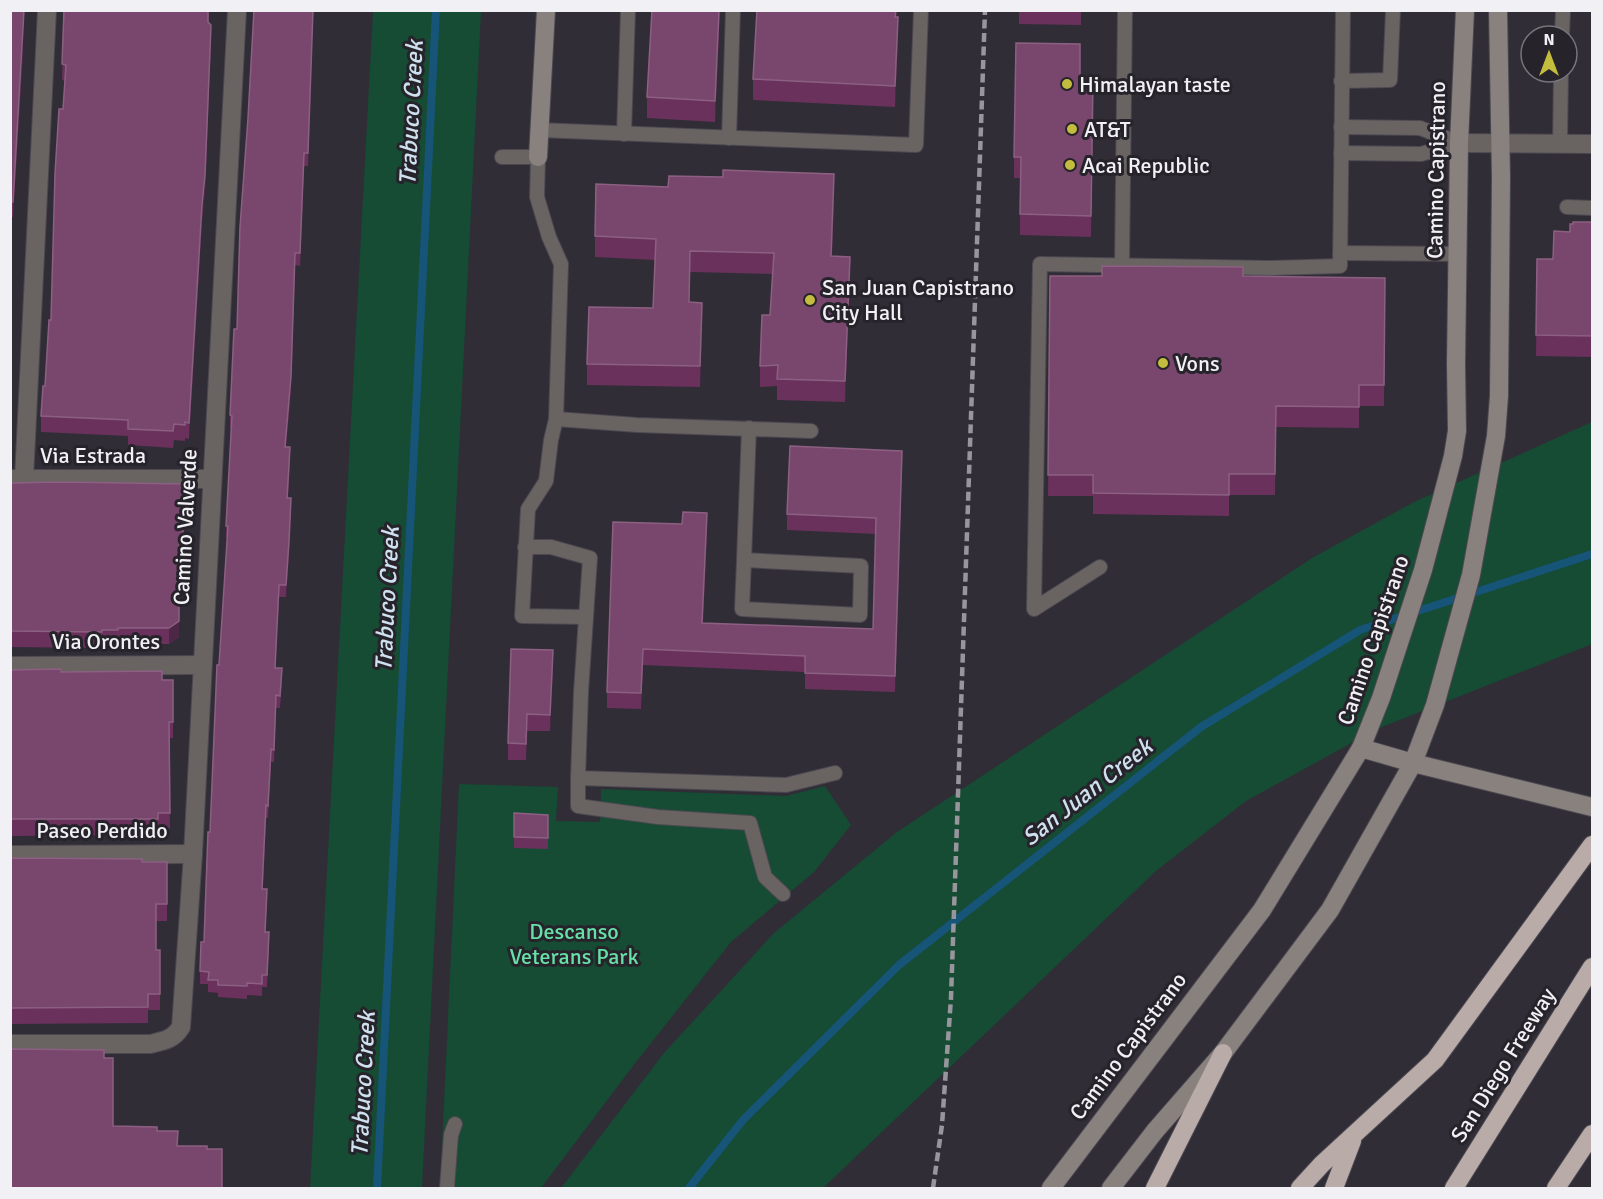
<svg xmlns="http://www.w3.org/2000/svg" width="1603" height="1199" viewBox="0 0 1603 1199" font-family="Signika,sans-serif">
  <rect width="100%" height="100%" fill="#302d36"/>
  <g fill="#164b34">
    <path d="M373,11H481L422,1188H310Z"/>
    <path d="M1592,422V644L1377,729L1246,801L1156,871L823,1188H561L664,1053L774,933L897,832L1312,558L1414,502Z"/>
    <path d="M459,784L558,787L556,821L600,822L601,789L786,796L825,786L851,825L814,872L731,942L636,1062L541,1188H440Z"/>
  </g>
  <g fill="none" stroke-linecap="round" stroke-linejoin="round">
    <g stroke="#165478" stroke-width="8">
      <path d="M377,1188L436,10"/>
      <path d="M689,1188L743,1120L899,965L1201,727L1360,630L1592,554"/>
    </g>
    <g stroke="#4b4851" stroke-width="16">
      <g id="lane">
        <path d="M1562,36L1563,10"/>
        <path d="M1341,81L1390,80L1393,10"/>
        <path d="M1341,127L1420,128L1459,143"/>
        <path d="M539,130L916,145L921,10"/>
        <path d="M624,134L628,10"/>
        <path d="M729,138L733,10"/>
        <path d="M1560,144L1561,72"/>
        <path d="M1341,153L1421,154L1459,143"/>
        <path d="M502,157H538L537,197L549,237L561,264L556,419L551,440L546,481L528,509L522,616L586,617"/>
        <path d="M1567,207L1592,208"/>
        <path d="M1340,253L1458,254"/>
        <path d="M1122,265L1125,10"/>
        <path d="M556,419L637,425L811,431"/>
        <path d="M525,547H551L590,558L581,692L578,778L786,785L835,773"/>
        <path d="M744,560L742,609L860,615L861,566L744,560L749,428"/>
        <path d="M1100,567L1034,609L1040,264L1271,268L1340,266L1343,10"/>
        <path d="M578,778V806L658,817L750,823L765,877L783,894"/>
        <path d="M447,1188L451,1135L455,1124"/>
      </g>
    </g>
    <g stroke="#4b4851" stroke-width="20">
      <g id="street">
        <path d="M1459,143L1592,144"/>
        <path d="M10,479H212"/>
        <path d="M24,479L47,10"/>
        <path d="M10,666L202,665"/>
        <path d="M10,855L193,854"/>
        <path d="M10,1044H150C163,1041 173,1040 181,1027L193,854L237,10"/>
      </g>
    </g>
    <g stroke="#4b4851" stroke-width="20">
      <g id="secondary">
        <path d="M538,157L546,10"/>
        <path d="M1361,748L1413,763L1592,807"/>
        <path d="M1051,1188L1262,910L1361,748L1381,698L1423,570L1453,456L1457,431L1456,364L1459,143L1465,10"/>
        <path d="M1111,1188L1155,1131L1223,1053L1330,910L1413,763L1435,705L1471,575L1496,436L1499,396L1501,178L1498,10"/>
      </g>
    </g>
    <g stroke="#4b4851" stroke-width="20">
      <g id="highway">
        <path d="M1155,1188L1223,1053"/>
        <path d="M1300,1188L1322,1164L1435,1060L1592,845"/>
        <path d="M1334,1188L1352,1141"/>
        <path d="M1454,1188L1592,967"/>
        <path d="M1556,1188L1592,1134"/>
      </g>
    </g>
    <use href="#lane" stroke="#696362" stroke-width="14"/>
    <use href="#street" stroke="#696362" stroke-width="18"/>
    <use href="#secondary" stroke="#89817e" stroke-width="18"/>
    <use href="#highway" stroke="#b8aba8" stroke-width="18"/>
    <path stroke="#98969c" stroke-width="4.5" stroke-dasharray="9 4.5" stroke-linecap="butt" d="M933,1188L942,1125L951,998L985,10"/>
  </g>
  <g fill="#6a315c">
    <path d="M10,10L23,52L13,217H11Z"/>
    <path d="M64,10H209L208,23L211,41L205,191L202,221L189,439L185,438V441L174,440L173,448L128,445V436L41,432V416L45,386L51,320L65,81L62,80Z"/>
    <path d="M313,10L308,166H304L300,266L295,265L291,389L286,447L290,459L288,498L291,510L289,554L286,597H279L275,668L282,681L280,708H276L274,762H271L268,818H266L263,889L267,901L265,932L269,944L267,987H262V996L247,995V999L218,997V993L208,992V984H200V971L204,942L219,665L227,538H226V526L231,428H230V415L237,329Z"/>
    <path d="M652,10H720L715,122L647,118V97Z"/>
    <path d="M757,10H896L898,38L895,107L753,100V79Z"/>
    <path d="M1019,10H1081V25L1019,24Z"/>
    <path d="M1093,78L1091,237L1020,235V178H1014V157Z"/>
    <path d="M834,195L832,256L850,278L845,402L777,400V386L760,387V366L770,315L773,274L690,272L689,302L702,324L700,387L587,385V364L653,308L655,260L595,257V236Z"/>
    <path d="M1593,222V357L1536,356L1537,259H1553L1570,232Z"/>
    <path d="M1050,276H1243L1385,278L1384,406H1359V428L1276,427L1275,495H1229V516L1093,514V496H1048Z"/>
    <path d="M902,467L895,692L805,689V672L643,665L641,709L607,708V692L707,529L703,623L873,629L876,534L787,530V514Z"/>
    <path d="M10,483L183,484V555H179V637L169,644H118V646H102V648L10,647Z"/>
    <path d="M553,667L550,731H527L526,760H508V743Z"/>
    <path d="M10,670L173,680V738H169L170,829H158V835L10,836Z"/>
    <path d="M514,813L548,815V849L514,848Z"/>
    <path d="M10,858L167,862V921H156V950H160V1010H148V1023L10,1024Z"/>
  </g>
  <g fill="#4d2746">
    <path d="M24,10L23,52L13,217V202Z"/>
    <path d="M719,10H720L715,122V101Z"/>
    <path d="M898,17V38L895,107V86Z"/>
    <path d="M211,25L205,191L202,221L189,439V423Z"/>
    <path d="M834,174V195L831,277V256Z"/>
    <path d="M850,257V278L845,402V381Z"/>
    <path d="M295,265L291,389L285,459V447Z"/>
    <path d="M702,303V324L700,387V366Z"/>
    <path d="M902,451V467L895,692V676Z"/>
    <path d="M291,498L289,554L286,597V585Z"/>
    <path d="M707,513V529L702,639V623Z"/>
    <path d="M279,585V597L275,680V668Z"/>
    <path d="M179,621V637L169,644V628Z"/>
    <path d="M553,650V667L550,731V715Z"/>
    <path d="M266,805V818L262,901V889Z"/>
  </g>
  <g fill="#79466d" stroke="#8c6082" stroke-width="1.5">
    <path d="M10,10H24L13,202H11L10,214Z"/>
    <path d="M64,10H208V22L211,25L205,175L202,205L189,423L185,422V425L174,424L173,431L128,429V420L41,416L43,386H45L49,320H51L55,174L59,109H63L66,65L62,64Z"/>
    <path d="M254,10H313L308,153H304L300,253H295L291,376L285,447H290L287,498H291L289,541L286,585H279L275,668H282L280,696L276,695L274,750L271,749L268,806L266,805L262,889H267L265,932H269L267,975H262V984L247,983V986L218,985V980H208L209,972L200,971L201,942H204L208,832H210L217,665H219L228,526H226L232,416L230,415L234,329H237L240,227L248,118Z"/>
    <path d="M652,10H719L715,101L647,97Z"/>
    <path d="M757,10H896L895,17H898L895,86L753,79Z"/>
    <path d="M1016,43L1080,44V78H1093L1091,216L1020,214L1021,157H1014Z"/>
    <path d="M723,170L834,174L831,256L850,257L845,381L777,379L778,365L760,366L762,315H770L774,253L690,251L689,302L702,303L700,366L587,364L589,307L653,308L656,239L595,236L596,184L668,187L669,176L723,177Z"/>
    <path d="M1573,222H1593V336L1536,335L1537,259H1553L1554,231L1570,232V224H1573Z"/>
    <path d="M1102,266L1243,267V276L1385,278L1384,385H1359V407L1276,406L1275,474H1229V495L1093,493V475H1048L1050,276H1102Z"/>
    <path d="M790,446L902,451L895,676L805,673V656L643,649L641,693L607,692L613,522L682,524L683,512L707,513L702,623L873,629L876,518L787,514Z"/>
    <path d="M62,482L183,484V539H179V621L169,628H118V630H102V632L10,631V483Z"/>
    <path d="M511,649L553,650L550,715L527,714L526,744L508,743Z"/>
    <path d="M61,669V672L162,671V680H173V722H169L170,813H158V819H10V670Z"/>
    <path d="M514,813L548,815V838L514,837Z"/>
    <path d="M10,858L142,859V862H167V904H156V950H160V994H148V1007L10,1008Z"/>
    <path d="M10,1049L104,1050V1058H113V1126L157,1127V1131H178L177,1146H207V1149H222V1188H10Z"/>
  </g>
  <g fill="#c4bc3e" stroke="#26232b" stroke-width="2">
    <circle cx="1067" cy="84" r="6"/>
    <circle cx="1072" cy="129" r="6"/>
    <circle cx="1070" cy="165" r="6"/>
    <circle cx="810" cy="300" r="6"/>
    <circle cx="1163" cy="363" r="6"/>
  </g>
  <g text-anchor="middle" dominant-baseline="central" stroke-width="6" stroke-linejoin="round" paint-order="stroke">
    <g font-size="22" fill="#f1f0f5" stroke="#26232b" text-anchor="start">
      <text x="1079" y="84">Himalayan taste</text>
      <text x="1084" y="129">AT&amp;T</text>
      <text x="1082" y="165">Acai Republic</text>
      <text x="822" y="287">San Juan Capistrano<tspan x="822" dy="25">City Hall</tspan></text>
      <text x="1175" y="363">Vons</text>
    </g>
    <g font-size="22" fill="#f1f0f5" stroke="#26232b">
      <text transform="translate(1436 170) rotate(-89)">Camino Capistrano</text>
      <text x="93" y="455">Via Estrada</text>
      <text transform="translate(185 527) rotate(-87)">Camino Valverde</text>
      <text transform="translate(1373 640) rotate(-71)">Camino Capistrano</text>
      <text x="106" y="641">Via Orontes</text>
      <text x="102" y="830">Paseo Perdido</text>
      <text transform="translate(1128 1046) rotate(-53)">Camino Capistrano</text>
      <text transform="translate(1503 1065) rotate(-58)">San Diego Freeway</text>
    </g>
    <g font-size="22" fill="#67e0a8" stroke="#26232b">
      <text x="574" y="931">Descanso<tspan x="574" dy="25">Veterans Park</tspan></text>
    </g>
    <g font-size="24" font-style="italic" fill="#cfe1ef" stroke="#26232b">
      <text transform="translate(411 113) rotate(-87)">Trabuco Creek</text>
      <text transform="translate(387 599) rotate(-87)">Trabuco Creek</text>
      <text transform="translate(1087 792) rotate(-38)">San Juan Creek</text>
      <text transform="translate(363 1084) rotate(-87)">Trabuco Creek</text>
    </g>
  </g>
  <rect width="1603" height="1199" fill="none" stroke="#f1f0f5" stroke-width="24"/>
  <g transform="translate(1549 54)"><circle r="28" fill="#26232b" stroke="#77757c" stroke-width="1.5"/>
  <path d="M0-4.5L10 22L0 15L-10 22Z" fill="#c4bc3e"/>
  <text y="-9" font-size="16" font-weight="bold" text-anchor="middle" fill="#f1f0f5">N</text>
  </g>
</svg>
